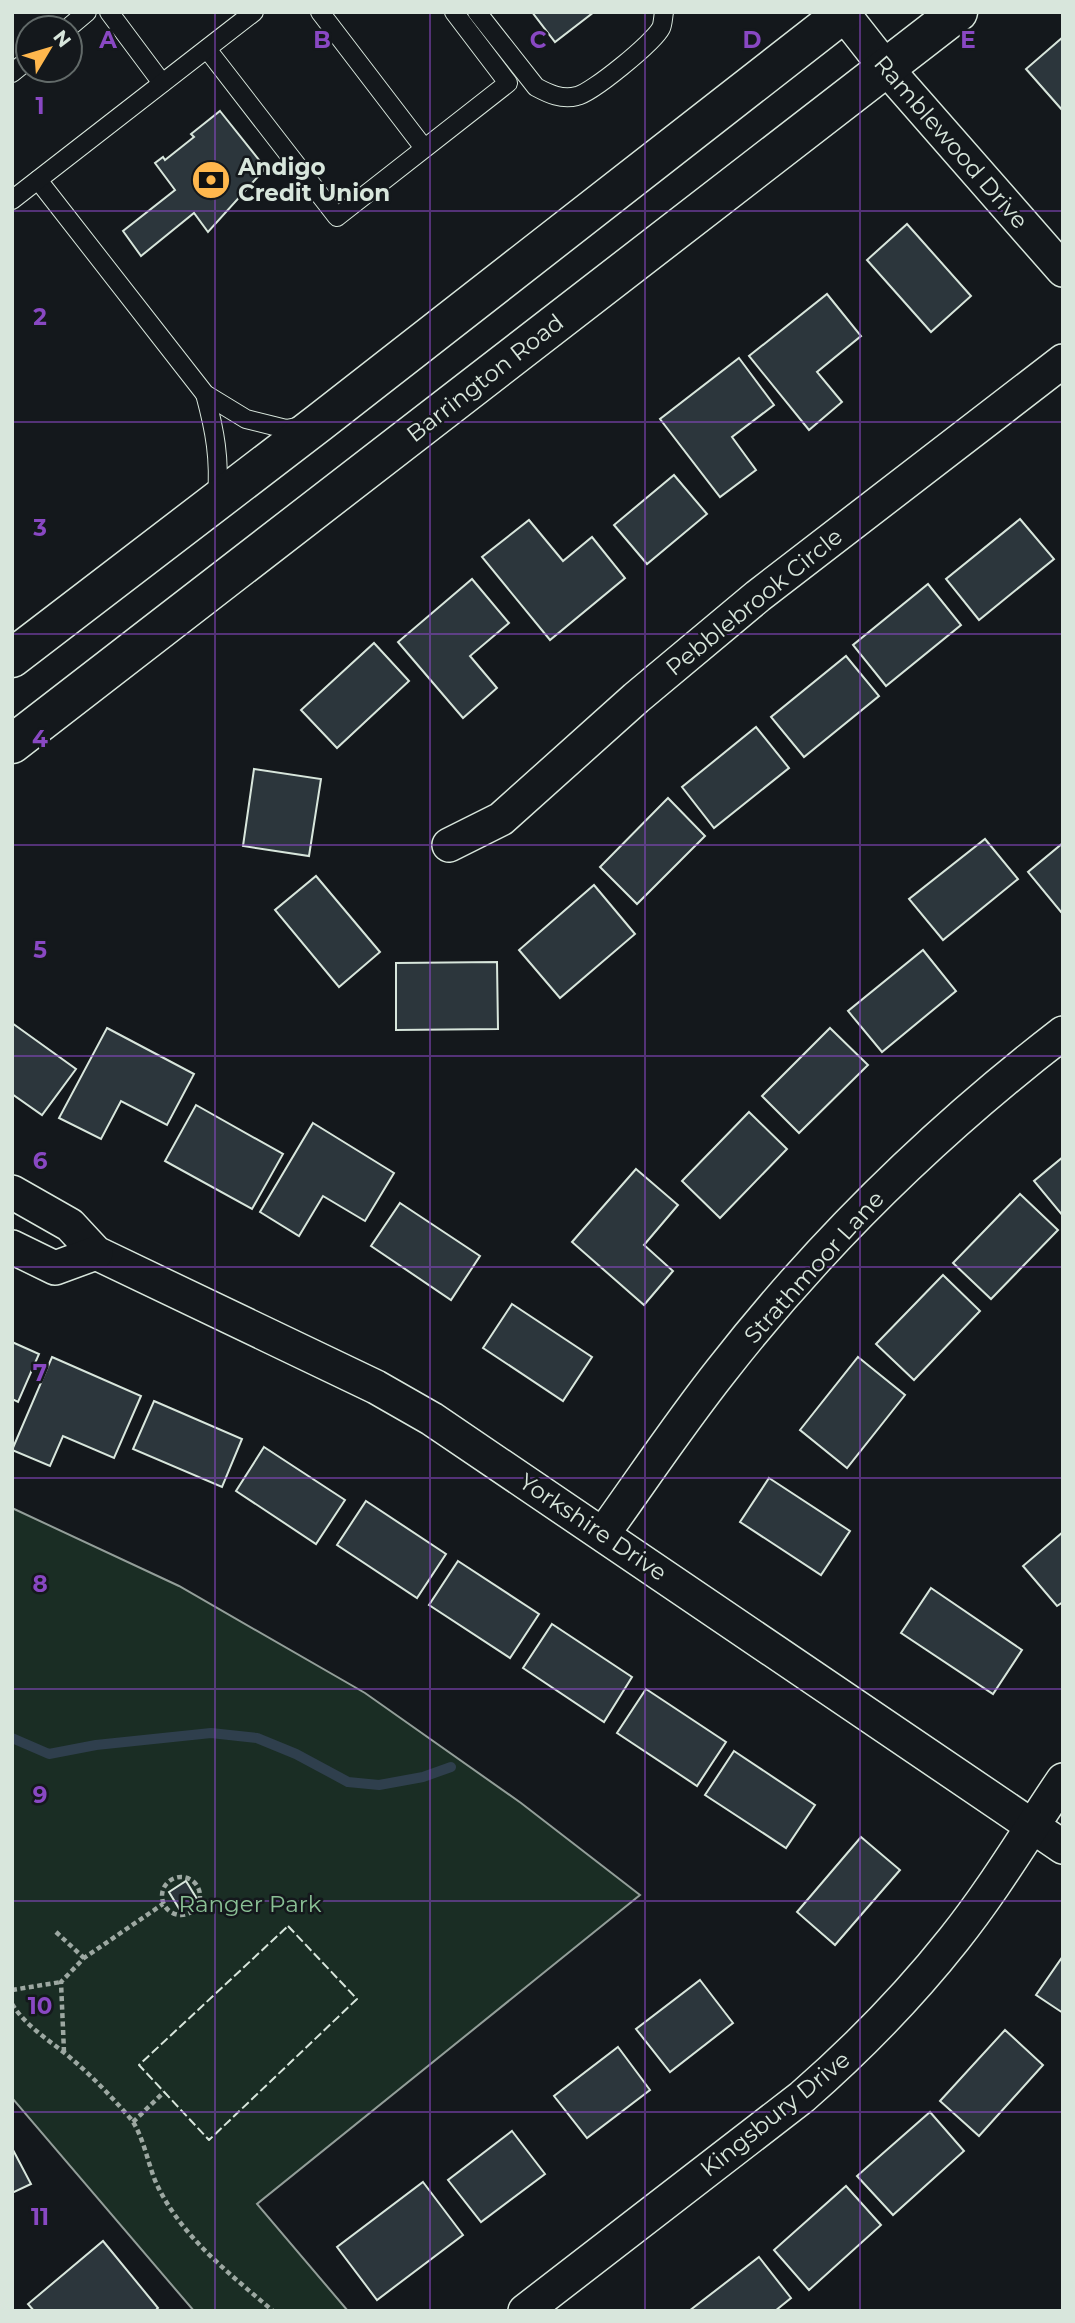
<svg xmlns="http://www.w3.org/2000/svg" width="1075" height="2323" viewBox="0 0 1075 2323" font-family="Montserrat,sans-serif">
  <rect width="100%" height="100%" fill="#14181c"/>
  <path fill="#1a2d24" stroke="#939e99" stroke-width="2" d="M12,1508L179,1586L365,1693L521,1803L640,1895L257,2204L348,2311H194L12,2098Z"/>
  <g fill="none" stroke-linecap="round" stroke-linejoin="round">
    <path stroke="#2f3f4d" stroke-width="10" d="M12,1738L49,1754L96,1745L211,1733L257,1738L296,1754L348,1782L379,1785L423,1777L451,1767"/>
  </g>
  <g fill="#2c363c" stroke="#d8e6dc" stroke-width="2">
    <path d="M532,12H594L555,42Z"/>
    <path d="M1063,37V111L1026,69Z"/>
    <path d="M220,111L263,165L264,170L208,232L194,213L141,256L123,231L175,190L155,163L163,157L165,160L194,137L191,134Z"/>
    <path d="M907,224L971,296L931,332L867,260Z"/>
    <path d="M827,294L861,336L817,372L842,402L809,430L749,356Z"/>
    <path d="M739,358L774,405L732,437L756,470L720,497L660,419Z"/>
    <path d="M674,475L707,514L647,564L614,525Z"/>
    <path d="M1020,519L1054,559L979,620L946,579Z"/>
    <path d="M529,520L563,561L592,537L625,578L550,640L482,557Z"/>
    <path d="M472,579L509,623L470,656L497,688L463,718L398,642Z"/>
    <path d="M928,584L961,625L886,686L853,645Z"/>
    <path d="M374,643L409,681L337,748L301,710Z"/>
    <path d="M846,656L879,696L804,757L771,717Z"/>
    <path d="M756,727L789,768L714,828L682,787Z"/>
    <path d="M254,769L321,779L309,856L243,846Z"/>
    <path d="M668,798L705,836L637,904L600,867Z"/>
    <path d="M985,839L1018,879L943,940L909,899Z"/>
    <path d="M1063,843V911L1061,912L1028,872Z"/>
    <path d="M316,876L380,952L339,987L275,910Z"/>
    <path d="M594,885L635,934L560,998L519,950Z"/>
    <path d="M923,950L956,991L882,1052L848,1011Z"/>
    <path d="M497,962L498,1029L396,1030V963Z"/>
    <path d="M12,1023L76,1069L42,1115L12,1094Z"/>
    <path d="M107,1028L194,1074L167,1125L121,1101L101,1139L59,1118Z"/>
    <path d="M830,1028L868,1065L799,1133L762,1096Z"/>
    <path d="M196,1105L283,1154L252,1209L165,1161Z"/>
    <path d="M749,1112L787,1149L720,1218L682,1181Z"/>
    <path d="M313,1123L394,1173L365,1221L323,1196L299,1236L260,1212Z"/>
    <path d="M1063,1157V1216L1034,1181Z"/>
    <path d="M636,1169L678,1205L644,1245L673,1271L644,1305L572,1242Z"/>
    <path d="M1020,1194L1058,1230L991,1299L953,1263Z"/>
    <path d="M400,1203L480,1256L451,1300L371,1246Z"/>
    <path d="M943,1275L980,1311L914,1380L876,1344Z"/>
    <path d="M512,1304L592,1357L563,1401L483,1348Z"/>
    <path d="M12,1342L39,1354L18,1402L12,1399Z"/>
    <path d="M52,1357L141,1396L114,1458L63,1436L50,1466L12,1450Z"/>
    <path d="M858,1357L905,1395L847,1468L800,1430Z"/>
    <path d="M154,1401L242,1439L222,1487L133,1449Z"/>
    <path d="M264,1447L345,1500L316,1544L236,1491Z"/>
    <path d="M769,1478L850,1531L821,1575L740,1522Z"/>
    <path d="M366,1501L446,1554L417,1598L337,1545Z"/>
    <path d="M1063,1532V1602L1057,1606L1023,1566Z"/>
    <path d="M458,1561L539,1614L510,1658L429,1605Z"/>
    <path d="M931,1588L1022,1650L993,1694L901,1633Z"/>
    <path d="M552,1624L632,1677L604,1722L523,1668Z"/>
    <path d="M646,1689L726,1742L697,1786L617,1733Z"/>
    <path d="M734,1751L815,1805L786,1848L705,1795Z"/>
    <path d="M861,1837L900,1870L835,1945L797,1912Z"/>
    <path d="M186,1881L197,1899L180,1910L169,1892Z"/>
    <path d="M1063,1956V2013L1036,1995Z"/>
    <path d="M700,1980L733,2023L670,2072L636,2029Z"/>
    <path d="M1005,2030L1043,2065L979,2136L940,2101Z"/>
    <path d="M618,2047L650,2090L587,2138L554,2096Z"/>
    <path d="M930,2112L964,2151L893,2215L857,2176Z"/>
    <path d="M512,2131L545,2174L481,2222L448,2180Z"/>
    <path d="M12,2148L31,2184L12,2193Z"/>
    <path d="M423,2182L463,2235L377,2300L337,2247Z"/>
    <path d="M846,2186L881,2225L809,2290L774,2250Z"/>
    <path d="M103,2241L158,2308L155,2311H34L28,2304Z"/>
    <path d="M759,2257L791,2298L775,2311H689Z"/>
  </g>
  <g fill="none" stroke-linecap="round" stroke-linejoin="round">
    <g stroke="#d8e6dc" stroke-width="20">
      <g id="lane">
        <path d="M109,12L162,83"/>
        <path d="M320,12L424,148"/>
        <path d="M477,12L536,87C549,94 562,100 577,96C592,93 654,42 661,28C663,24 663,17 664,12"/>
        <path d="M68,28L87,12"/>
        <path d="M207,49L337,217L508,83L454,12"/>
        <path d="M12,73L28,60"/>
        <path d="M38,180L205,394L246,419L286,429L302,426"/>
        <path d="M12,200L254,12"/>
        <path d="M205,394C215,431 220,459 217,497"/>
      </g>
    </g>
    <g stroke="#d8e6dc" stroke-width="36">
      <g id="street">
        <path d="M842,12L886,68L1063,270"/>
        <path d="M449,845L501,819L636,698L758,596L1063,361"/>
        <path d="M12,1192L70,1225L96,1253L376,1387L432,1419L1063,1847"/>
        <path d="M12,1247L55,1268L96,1253"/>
        <path d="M603,1534C642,1480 679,1424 721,1371C819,1245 936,1131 1063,1033"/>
        <path d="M525,2311L802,2097C857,2049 908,1997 954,1939C994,1889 1027,1833 1063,1780"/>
      </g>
    </g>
    <g stroke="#d8e6dc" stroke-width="41">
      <g id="secondary">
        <path d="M12,658L320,422L845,12"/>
        <path d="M12,744L958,12"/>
      </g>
    </g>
    <g stroke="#9da8a2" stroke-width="4.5" stroke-dasharray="5 3.5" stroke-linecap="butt">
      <circle cx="181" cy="1896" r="19"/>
      <path d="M56,1932L84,1958"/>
      <path d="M12,1990L61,1982"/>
      <path d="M12,2004C25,2025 47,2039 66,2054C90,2074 110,2095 130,2118C144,2135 148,2167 158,2187C184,2239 230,2274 273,2311"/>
      <path d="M64,2052L61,1982L84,1958L163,1904"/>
      <path d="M133,2122L164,2092"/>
    </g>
    <use href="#lane" stroke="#14181c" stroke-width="18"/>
    <use href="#street" stroke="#14181c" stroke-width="33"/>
    <use href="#secondary" stroke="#14181c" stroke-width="38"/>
    <path stroke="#d8e6dc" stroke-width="2" stroke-dasharray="9 3.5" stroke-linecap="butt" d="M288,1926L357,1999L209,2140L139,2065Z"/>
  </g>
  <path fill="none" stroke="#8948c3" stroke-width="2" stroke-opacity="0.55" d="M215,12V2311M430,12V2311M645,12V2311M860,12V2311M12,211H1063M12,422H1063M12,634H1063M12,845H1063M12,1056H1063M12,1267H1063M12,1478H1063M12,1689H1063M12,1901H1063M12,2112H1063"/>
  <defs>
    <g id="bank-disc" transform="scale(2.0125)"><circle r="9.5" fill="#ffb74d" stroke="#14181c"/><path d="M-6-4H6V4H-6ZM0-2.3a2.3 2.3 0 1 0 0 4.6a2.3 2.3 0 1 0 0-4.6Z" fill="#111"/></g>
  </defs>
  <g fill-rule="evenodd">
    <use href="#bank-disc" x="211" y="180"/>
  </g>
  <g text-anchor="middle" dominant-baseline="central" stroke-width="5" stroke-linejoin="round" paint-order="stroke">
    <g font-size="23" fill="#d8e6dc" stroke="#14181c">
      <text transform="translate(951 142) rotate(49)">Ramblewood Drive</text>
      <text transform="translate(485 378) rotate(-38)">Barrington Road</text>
      <text transform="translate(754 602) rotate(-39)">Pebblebrook Circle</text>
      <text transform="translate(814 1267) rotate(-48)">Strathmoor Lane</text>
      <text transform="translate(593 1527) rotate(34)">Yorkshire Drive</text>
      <text transform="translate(775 2114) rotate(-39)">Kingsbury Drive</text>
    </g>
    <g font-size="23" font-weight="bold" fill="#d8e6dc" stroke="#14181c" text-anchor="start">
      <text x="238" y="167">Andigo<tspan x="238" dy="26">Credit Union</tspan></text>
    </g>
    <g font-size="23" fill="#8ac095" stroke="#14181c">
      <text x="250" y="1904">Ranger Park</text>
    </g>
  </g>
  <g font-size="23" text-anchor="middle" font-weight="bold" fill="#8948c3" stroke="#14181c" stroke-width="5" stroke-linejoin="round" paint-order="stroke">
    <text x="108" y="48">A</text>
    <text x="322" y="48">B</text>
    <text x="538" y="48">C</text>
    <text x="752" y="48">D</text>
    <text x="968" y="48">E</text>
    <text x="40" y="114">1</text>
    <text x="40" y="325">2</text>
    <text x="40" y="536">3</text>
    <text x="40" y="747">4</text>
    <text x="40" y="958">5</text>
    <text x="40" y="1169">6</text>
    <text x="40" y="1381">7</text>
    <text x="40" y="1592">8</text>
    <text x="40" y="1803">9</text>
    <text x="40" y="2014">10</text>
    <text x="40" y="2225">11</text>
  </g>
  <rect width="1075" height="2323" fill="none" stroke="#d8e6dc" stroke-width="28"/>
  <g transform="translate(49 49) rotate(52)"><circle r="33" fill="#14181c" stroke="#626a69" stroke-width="2"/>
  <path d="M0-5L12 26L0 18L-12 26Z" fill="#ffb74d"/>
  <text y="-10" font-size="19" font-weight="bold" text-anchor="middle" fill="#d8e6dc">N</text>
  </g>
</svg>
